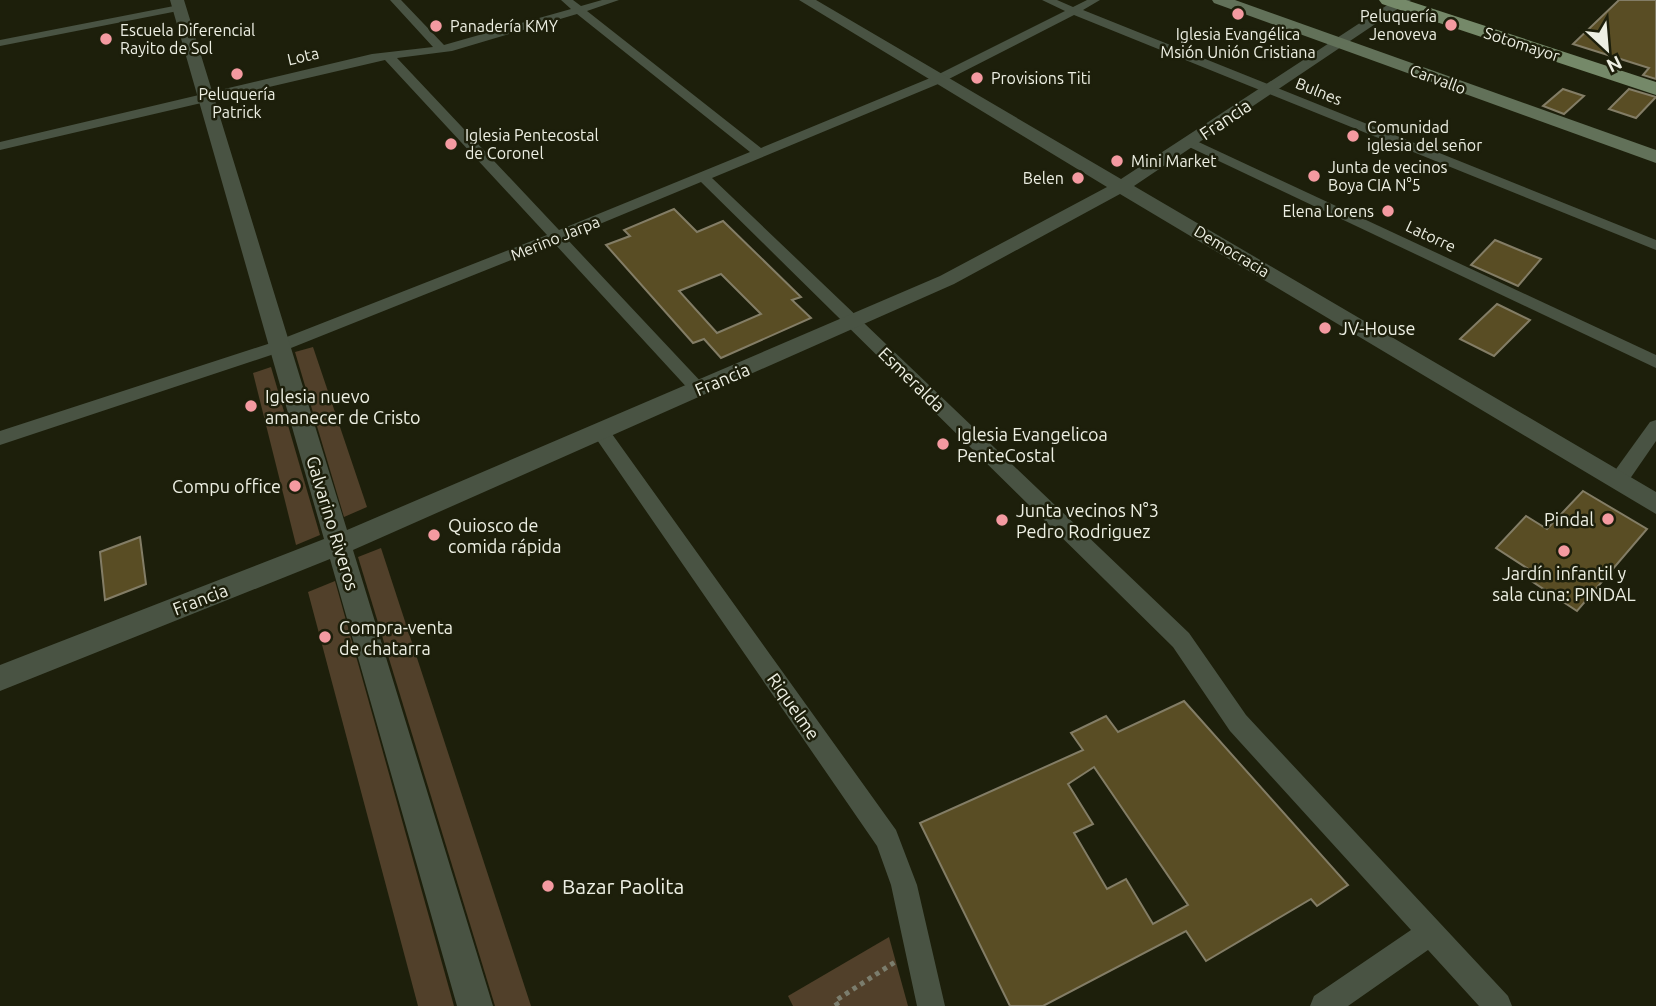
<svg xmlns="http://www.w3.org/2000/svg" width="1656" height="1006" viewBox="0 0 1656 1006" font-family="Ubuntu,sans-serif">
  <rect width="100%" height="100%" fill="#1d1f0b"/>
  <g fill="#51402a">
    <path d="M313,347L367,507L344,517L295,352Z"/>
    <path d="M271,367L320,535L296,545L253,373Z"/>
    <path d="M381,548L531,1006H495L358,557Z"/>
    <path d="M335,581L454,1006H418L308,592Z"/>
    <path d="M889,937L908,1006H793L788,996Z"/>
  </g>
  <g fill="#594d24" stroke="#837d66" stroke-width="2" fill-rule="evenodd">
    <path d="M1619,0H1656V79L1643,75L1649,68L1573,44Z"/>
    <path d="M1563,89L1584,96L1564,114L1543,106Z"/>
    <path d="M1629,89L1656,97L1636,118L1609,109Z"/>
    <path d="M674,209L697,232L723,221L801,297L792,300L811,318L721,358L704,339L693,343L606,245L630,236L624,230ZM721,274L761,314L717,333L679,291Z"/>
    <path d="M1495,240L1541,259L1518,286L1471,265Z"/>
    <path d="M1497,304L1530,320L1494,356L1460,339Z"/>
    <path d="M1583,491L1647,529L1577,611L1533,582L1539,576L1496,548L1526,516L1547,529Z"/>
    <path d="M140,537L146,584L105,600L100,552Z"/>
    <path d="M1184,701L1348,885L1317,906L1311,899L1206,961L1186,931L1043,1006H1010L920,823L1083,750L1071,733L1106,716L1118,732ZM1094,767L1188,905L1153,924L1126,879L1107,889L1074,833L1093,824L1068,784Z"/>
  </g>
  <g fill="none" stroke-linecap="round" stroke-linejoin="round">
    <path stroke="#7b7d6d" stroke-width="5" stroke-dasharray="4.5 4.5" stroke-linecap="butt" d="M838,1006L835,1001L895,962"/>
    <g fill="#495343" fill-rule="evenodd">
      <path d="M390,0H401L444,45L571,9L561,0H573L581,6L602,0H619L587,11L761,148L935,76L1065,11L1042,0H1057L1073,7L1087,0H1100L1083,10L1656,240V250L1074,15L943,82L712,178L1189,633L1246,715L1508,996L1512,1006H1479L1428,950L1348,1006H1310L1314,996L1411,930L1230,731L1173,647L701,182L566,238L704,385L707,389L704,393H692L554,243L286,350L0,445V431L274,342L547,235L385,60L0,150V142L372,54L433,47ZM577,14L750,152L559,230L397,58L452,51Z"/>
      <path d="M179,5L183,6V10L0,46V40Z"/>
      <path d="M1190,138L1656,355V368L1185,145V139Z"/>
      <path d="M1656,420V441L1625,486L1618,488L1611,486L1609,481L1611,476L1650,422Z"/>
      <path d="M601,425L607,427L896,830L917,885L945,1006H917L891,885L877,846L595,437L592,432L595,427Z"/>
    </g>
    <path fill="#495343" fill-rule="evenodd" d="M170,0H184L347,530L940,276L1107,187L799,0H816L1121,179L1395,0H1411L1134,186L1656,492V514L1120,194L954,284L353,550L493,1006H457L330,559L0,691V665L324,539Z"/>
    <path fill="#627159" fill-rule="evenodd" d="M1212,0H1235L1656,150V163L1214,3Z"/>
    <path fill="#758969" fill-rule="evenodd" d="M1379,0H1406L1656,82V95L1382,4Z"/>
  </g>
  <g fill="#f49aa1" stroke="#1d1f0b" stroke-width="2.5">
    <circle cx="1238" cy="14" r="7"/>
    <circle cx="1451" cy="25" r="7"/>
    <circle cx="436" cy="26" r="7"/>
    <circle cx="106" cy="39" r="7"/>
    <circle cx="237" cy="74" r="7"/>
    <circle cx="977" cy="78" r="7"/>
    <circle cx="1353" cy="136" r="7"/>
    <circle cx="451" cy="144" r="7"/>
    <circle cx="1117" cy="161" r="7"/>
    <circle cx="1314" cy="176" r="7"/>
    <circle cx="1078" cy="178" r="7"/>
    <circle cx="1388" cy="211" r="7"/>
    <circle cx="1325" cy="328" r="7"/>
    <circle cx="251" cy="406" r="7"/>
    <circle cx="943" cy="444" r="7"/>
    <circle cx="295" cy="486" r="7"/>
    <circle cx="1608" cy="519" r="7"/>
    <circle cx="1002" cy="520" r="7"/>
    <circle cx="434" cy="535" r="7"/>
    <circle cx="1564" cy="551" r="7"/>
    <circle cx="325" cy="637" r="7"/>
    <circle cx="548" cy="886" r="7"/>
  </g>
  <g text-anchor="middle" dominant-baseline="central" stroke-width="5" stroke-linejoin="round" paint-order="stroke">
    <g font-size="16" fill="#edefe3" stroke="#1d1f0b" text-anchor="start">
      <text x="1437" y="16" text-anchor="end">Peluquería<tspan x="1437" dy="18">Jenoveva</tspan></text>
      <text x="450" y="26">Panadería KMY</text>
      <text x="120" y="30">Escuela Diferencial<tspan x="120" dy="18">Rayito de Sol</tspan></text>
      <text x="1238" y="34" text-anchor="middle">Iglesia Evangélica<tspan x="1238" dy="18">Msión Unión Cristiana</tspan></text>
      <text x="991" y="78">Provisions Titi</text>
      <text x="237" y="94" text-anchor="middle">Peluquería<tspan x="237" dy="18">Patrick</tspan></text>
      <text x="1367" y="127">Comunidad<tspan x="1367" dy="18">iglesia del señor</tspan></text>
      <text x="465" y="135">Iglesia Pentecostal<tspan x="465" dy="18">de Coronel</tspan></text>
      <text x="1131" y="161">Mini Market</text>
      <text x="1328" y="167">Junta de vecinos<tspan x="1328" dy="18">Boya CIA N°5</tspan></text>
      <text x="1064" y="178" text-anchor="end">Belen</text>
      <text x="1374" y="211" text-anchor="end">Elena Lorens</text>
    </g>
    <g font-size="16" fill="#edefe3" stroke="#1d1f0b">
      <text transform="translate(1522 44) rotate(18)">Sotomayor</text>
      <text transform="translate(303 56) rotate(-13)">Lota</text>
      <text transform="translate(1438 79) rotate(20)">Carvallo</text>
      <text transform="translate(1319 91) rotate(22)">Bulnes</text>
      <text transform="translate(1431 236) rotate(25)">Latorre</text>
      <text transform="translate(555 238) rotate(-22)">Merino Jarpa</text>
      <text transform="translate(1232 251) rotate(31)">Democracia</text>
    </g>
    <g font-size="18" fill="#edefe3" stroke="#1d1f0b">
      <text transform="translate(1225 119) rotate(-34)">Francia</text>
      <text transform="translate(722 379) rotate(-23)">Francia</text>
      <text transform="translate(912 379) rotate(44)">Esmeralda</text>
      <text transform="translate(333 523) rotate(73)">Galvarino Riveros</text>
      <text transform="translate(200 599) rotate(-21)">Francia</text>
      <text transform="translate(794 706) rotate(55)">Riquelme</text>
    </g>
    <g font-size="18" fill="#edefe3" stroke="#1d1f0b" text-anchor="start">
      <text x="1339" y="328">JV-House</text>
      <text x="265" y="396">Iglesia nuevo<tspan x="265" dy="21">amanecer de Cristo</tspan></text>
      <text x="957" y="434">Iglesia Evangelicoa<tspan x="957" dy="21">PenteCostal</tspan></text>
      <text x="281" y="486" text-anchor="end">Compu office</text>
      <text x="1016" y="510">Junta vecinos N°3<tspan x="1016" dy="21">Pedro Rodriguez</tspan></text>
      <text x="1594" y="519" text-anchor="end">Pindal</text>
      <text x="448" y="525">Quiosco de<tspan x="448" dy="21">comida rápida</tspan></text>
      <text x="1564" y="573" text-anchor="middle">Jardín infantil y<tspan x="1564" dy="21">sala cuna: PINDAL</tspan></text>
      <text x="339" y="627">Compra-venta<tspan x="339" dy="21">de chatarra</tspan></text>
    </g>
    <g font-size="21" fill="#edefe3" stroke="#1d1f0b" text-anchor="start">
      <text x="562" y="886">Bazar Paolita</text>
    </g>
  </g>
  <g transform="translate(1607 49) rotate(154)" stroke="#1d1f0b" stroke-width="5" paint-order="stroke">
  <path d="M0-5L12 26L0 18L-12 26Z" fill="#edefe3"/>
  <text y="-10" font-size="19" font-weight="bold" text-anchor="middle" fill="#edefe3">N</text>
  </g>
</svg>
